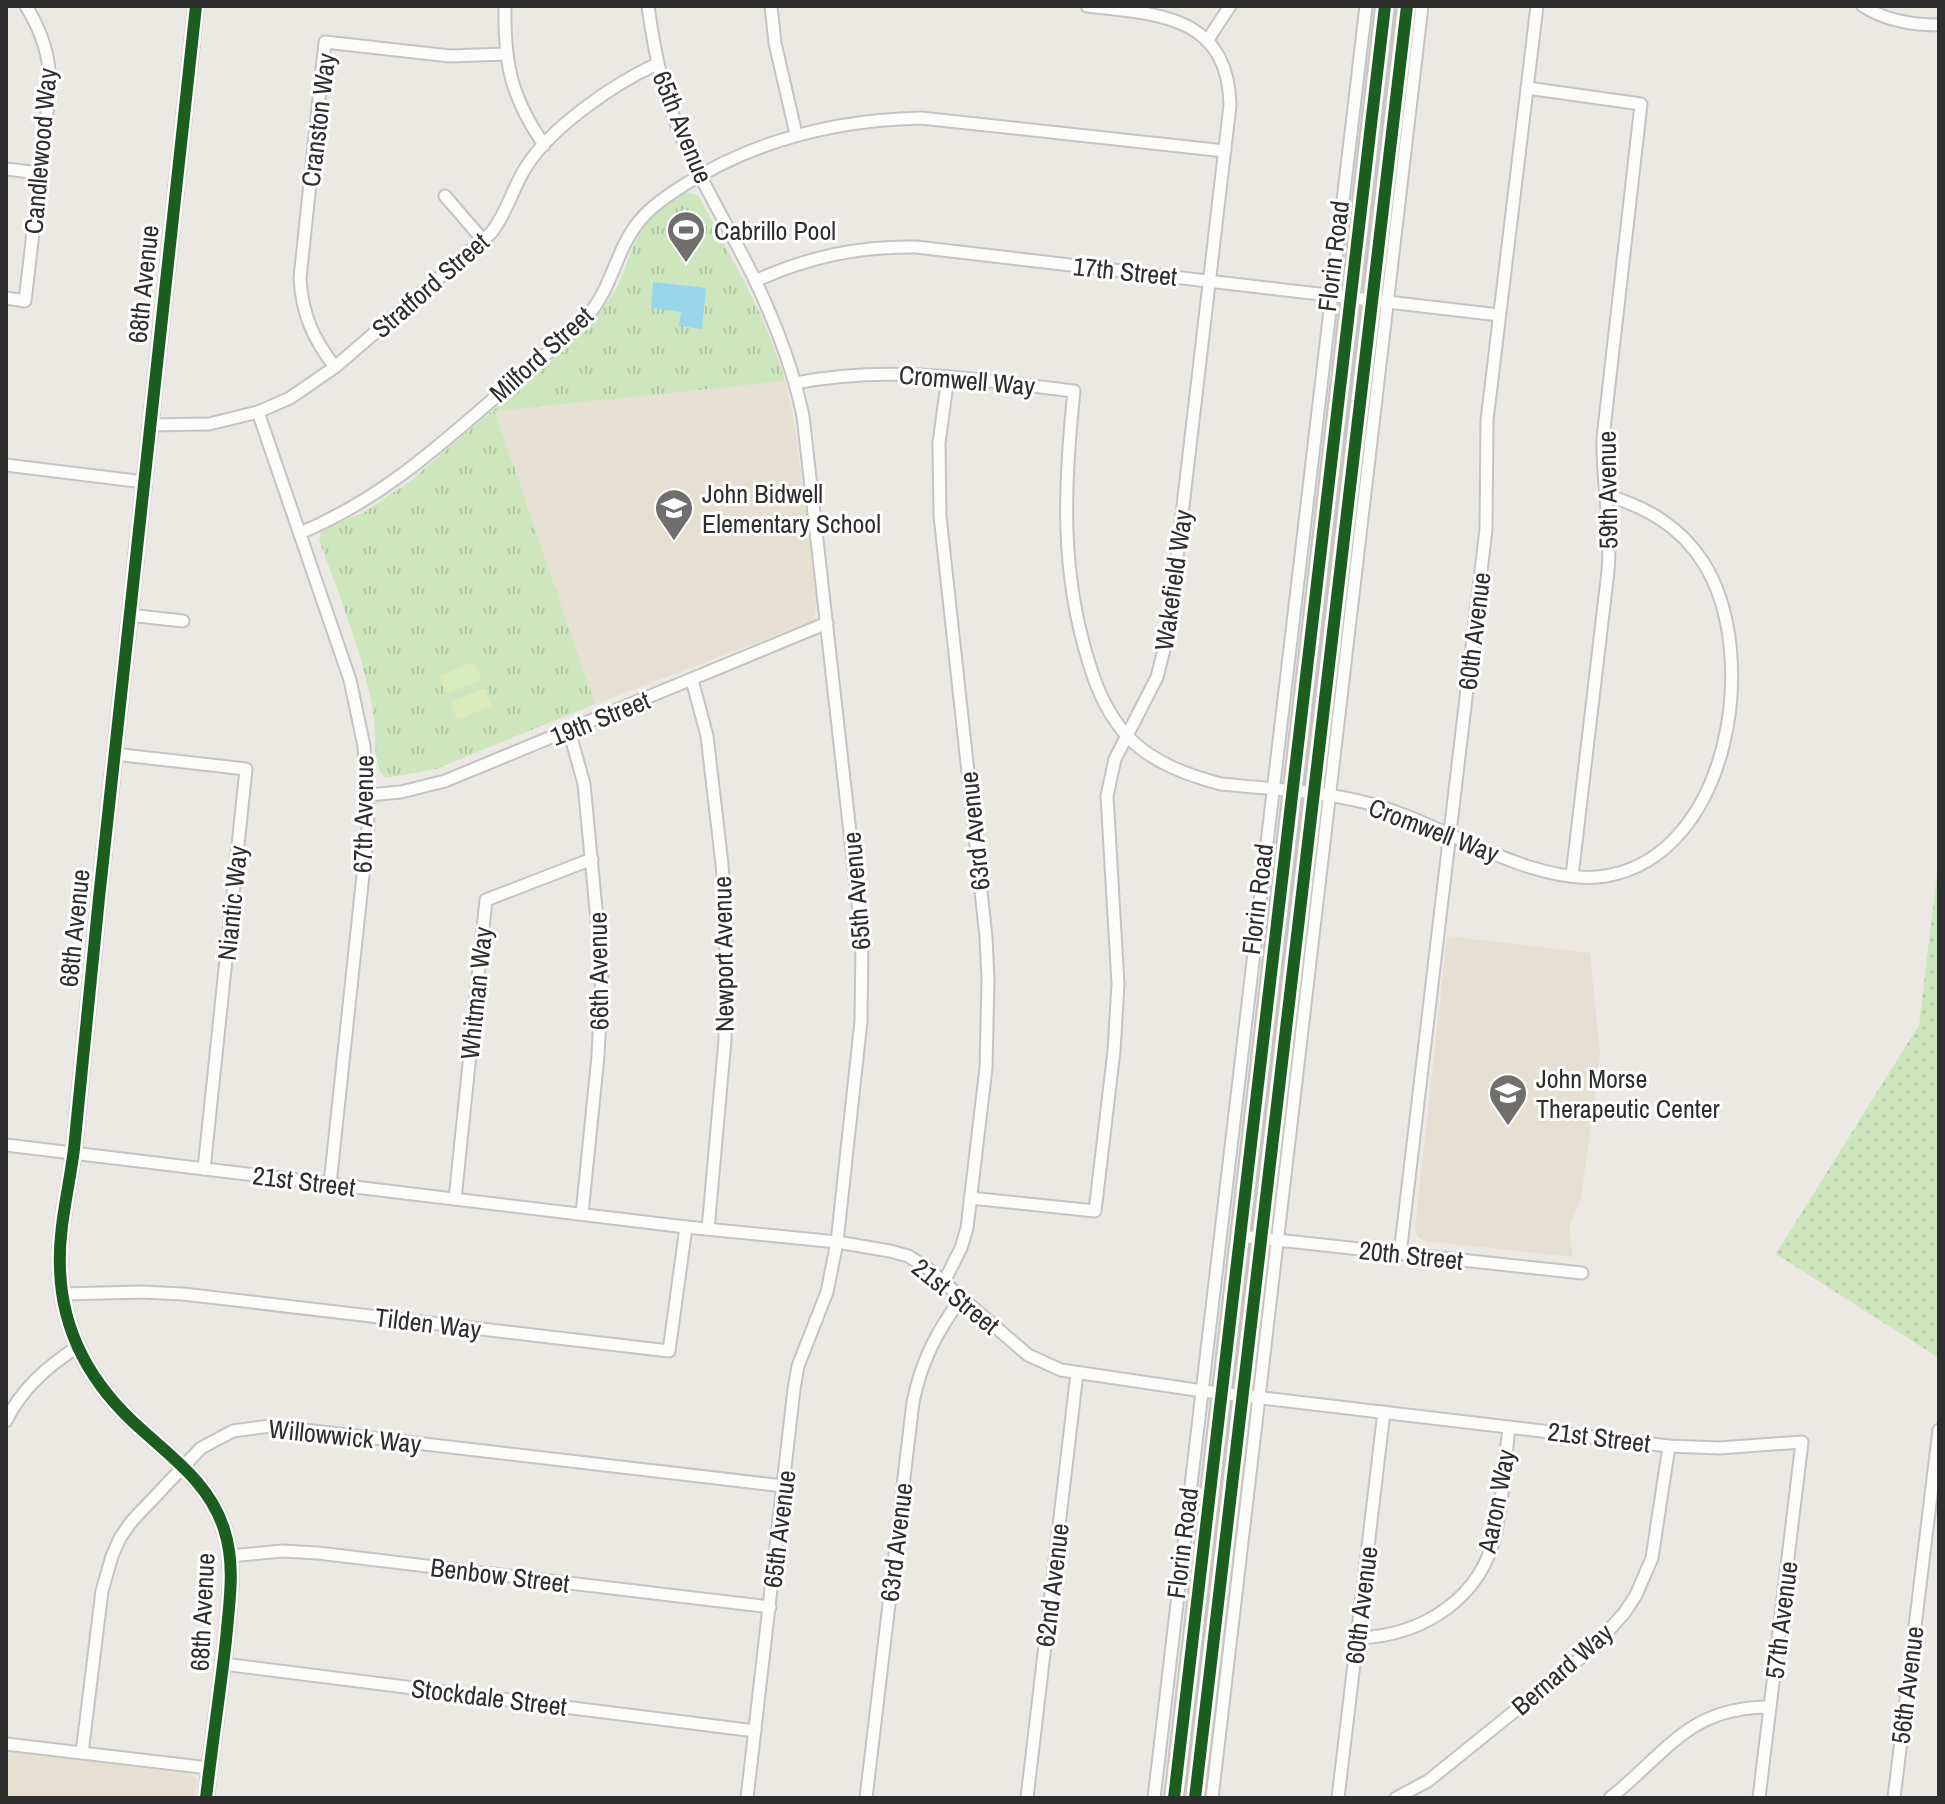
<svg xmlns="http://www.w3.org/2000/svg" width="1945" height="1804" viewBox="0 0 1945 1804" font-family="'Archivo Narrow',sans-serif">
  <defs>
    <pattern id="grass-dots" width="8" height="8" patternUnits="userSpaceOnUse" patternTransform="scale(2)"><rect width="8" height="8" fill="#cee6be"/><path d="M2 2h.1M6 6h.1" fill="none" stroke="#b1c6a4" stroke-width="1.8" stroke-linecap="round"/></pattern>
    <pattern id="park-tufts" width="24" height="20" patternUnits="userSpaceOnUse" patternTransform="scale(2)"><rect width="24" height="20" fill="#cee6be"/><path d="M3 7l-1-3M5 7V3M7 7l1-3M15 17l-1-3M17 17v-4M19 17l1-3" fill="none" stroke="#b1c6a4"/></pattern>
  </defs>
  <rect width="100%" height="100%" fill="#ece8e4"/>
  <g fill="#e6e0d3">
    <path d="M785,381L795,427L817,601L813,621L595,704L495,410Z"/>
    <path d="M1447,936L1590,953L1600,1055L1581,1199L1569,1227L1573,1257L1426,1241L1418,1237L1415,1230Z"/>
    <path d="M6,1751L190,1774L197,1780L195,1798H6Z"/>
  </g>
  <path fill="url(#grass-dots)" d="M1939,857V1358L1776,1254L1919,1025Z"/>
  <path fill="url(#park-tufts)" d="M684,192L698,195C729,255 767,315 785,381L495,411L595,704L436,769L385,778C371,763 377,738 374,718C365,658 340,597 319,540L322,529L363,513L409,482L586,330L605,306L618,285L638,235L647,220Z"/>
  <g fill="#d9eabb">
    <path d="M474,662L482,680L446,694L439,676Z"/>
    <path d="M485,688L492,706L457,720L450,702Z"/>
  </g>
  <path fill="#99d6ec" d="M653,282L706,288L702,329L679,326L681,312L651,308Z"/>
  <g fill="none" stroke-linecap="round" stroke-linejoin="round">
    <g stroke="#c5c4c5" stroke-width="15">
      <g id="minor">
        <path d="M505,6C504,64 511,97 544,145"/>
        <path d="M648,6C653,43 660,79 672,113C694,171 727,223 754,278C775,322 793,369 803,416L862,939L861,1021L837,1242L827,1292L798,1366L794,1389L747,1798"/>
        <path d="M771,6L775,43L796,134"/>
        <path d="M1863,6C1886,21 1912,25 1939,25"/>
        <path d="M1207,41L1230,6"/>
        <path d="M1527,88L1641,104L1603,438C1602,483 1612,526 1608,571L1572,876"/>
        <path d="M6,169L40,173"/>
        <path d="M445,196L483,240"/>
        <path d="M755,281C808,257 858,246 916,247L1499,315"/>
        <path d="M6,298L25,301L50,87C50,56 42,32 26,6"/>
        <path d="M335,367C313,339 302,314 300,278L325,42L450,56L505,54"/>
        <path d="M796,383C890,364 979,380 1074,391C1064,486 1060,571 1089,663C1097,690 1109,717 1129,738C1154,763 1187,775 1221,784C1270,789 1323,791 1371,804C1440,822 1534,888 1606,876C1730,855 1762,654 1703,562C1680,526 1646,507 1606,495"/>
        <path d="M258,412L350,680L364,746L368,828L330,1184"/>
        <path d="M150,425L209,424L258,412L290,398L335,367L491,233C507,213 512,189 526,167C551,127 615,83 657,64"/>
        <path d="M6,465L144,482"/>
        <path d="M300,533C382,499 440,445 507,387C534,363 565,341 589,314C612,287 616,251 637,224C650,207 667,196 684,185C757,139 836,120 921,118L1225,151"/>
        <path d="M129,615L183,621"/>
        <path d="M692,680L707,736L722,864L726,923L725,1040L708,1229"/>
        <path d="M569,730L584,784L602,972L598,1056L582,1214"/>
        <path d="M114,754L246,769L204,1169"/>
        <path d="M368,795L401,792L445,781L827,623"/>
        <path d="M6,1145L686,1227L837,1242L890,1251L908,1256L926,1267L1028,1355L1061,1370L1203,1391L1669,1446L1719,1448L1802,1442L1759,1798"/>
        <path d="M970,1198L1095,1211L1114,1051L1118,984L1107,796L1115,759L1157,677L1168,634L1230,105C1228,14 1156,14 1087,6"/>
        <path d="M455,1199L486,900L592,859"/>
        <path d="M1240,1236L1582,1273"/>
        <path d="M1400,1254L1486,529L1487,420L1537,6"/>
        <path d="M944,1282L961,1248L967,1228L986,1068L988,980L986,937L940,516L939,443L948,377"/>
        <path d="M62,1294L141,1292L183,1294L669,1351L686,1227"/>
        <path d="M6,1421C22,1388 47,1367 77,1347"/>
        <path d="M230,1556L282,1551L318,1553L770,1607"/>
        <path d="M1357,1638C1422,1636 1482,1599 1496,1531C1503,1497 1505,1461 1509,1427"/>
        <path d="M223,1664L755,1731"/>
        <path d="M6,1744L209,1768"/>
        <path d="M82,1753L102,1591L112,1556L120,1538L131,1522L201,1448L233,1431L270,1426L784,1486"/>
        <path d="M866,1798L913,1402C921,1362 937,1331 962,1297"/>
        <path d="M1027,1798L1077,1373"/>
        <path d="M1154,1798L1366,6"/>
        <path d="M1212,1798L1422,6"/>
        <path d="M1338,1798L1384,1412"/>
        <path d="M1396,1798L1428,1781L1594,1647L1625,1612L1636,1595L1652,1558L1669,1446"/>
        <path d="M1610,1798C1668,1752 1688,1707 1770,1707"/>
        <path d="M1894,1798L1939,1430"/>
      </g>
    </g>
    <g stroke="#c5c4c5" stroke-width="18">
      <path id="tertiary" d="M196,6C163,303 130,600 99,898C90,982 83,1065 74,1149C69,1189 58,1229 60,1269C62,1335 94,1388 142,1430C175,1460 210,1485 224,1529C236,1566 229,1603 226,1640C220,1693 212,1745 206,1798"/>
    </g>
    <g stroke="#c6c5c4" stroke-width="22">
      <g id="primary">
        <path d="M1174,1798L1385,6"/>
        <path d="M1195,1798L1407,6"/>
      </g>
    </g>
    <use href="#minor" stroke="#fcfcfb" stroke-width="11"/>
    <use href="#tertiary" stroke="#fcfcfb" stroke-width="14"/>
    <use href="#primary" stroke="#e8e4d6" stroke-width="18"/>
    <g stroke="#fff" stroke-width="17">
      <g id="cycleway">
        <path d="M196,6C163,303 130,600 99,898C90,982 83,1065 74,1149C69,1189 58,1229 60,1269C62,1335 94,1388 142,1430C175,1460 210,1485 224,1529C236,1566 229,1603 226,1640C220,1693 212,1745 206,1798"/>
        <path d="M1174,1798L1385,6"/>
        <path d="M1195,1798L1407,6"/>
      </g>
    </g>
    <use href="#cycleway" stroke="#1b5e20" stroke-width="12"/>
  </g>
  <defs>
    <g id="stadium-pin" transform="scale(2)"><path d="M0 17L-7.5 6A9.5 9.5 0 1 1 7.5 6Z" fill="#706f6e" stroke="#fff"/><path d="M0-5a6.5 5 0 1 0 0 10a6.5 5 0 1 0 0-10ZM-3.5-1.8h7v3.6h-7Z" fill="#fff"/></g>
    <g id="school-pin" transform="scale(2)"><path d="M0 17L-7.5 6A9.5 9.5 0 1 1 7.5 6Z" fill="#706f6e" stroke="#fff"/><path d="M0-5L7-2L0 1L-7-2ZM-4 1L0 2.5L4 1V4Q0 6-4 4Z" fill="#fff"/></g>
  </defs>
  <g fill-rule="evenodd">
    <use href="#stadium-pin" x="686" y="230"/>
    <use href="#school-pin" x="674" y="508"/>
    <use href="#school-pin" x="1508" y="1093"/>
  </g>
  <g text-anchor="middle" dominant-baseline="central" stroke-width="6" stroke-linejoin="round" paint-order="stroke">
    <g font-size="26" fill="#2e2e2e" stroke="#fff">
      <text transform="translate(318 120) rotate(-83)">Cranston Way</text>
      <text transform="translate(683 127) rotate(68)">65th Avenue</text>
      <text transform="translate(40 151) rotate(-85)">Candlewood Way</text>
      <text transform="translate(1333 256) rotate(-83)">Florin Road</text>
      <text transform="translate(1125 271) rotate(6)">17th Street</text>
      <text transform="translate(143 284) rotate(-84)">68th Avenue</text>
      <text transform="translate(430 285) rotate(-41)">Stratford Street</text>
      <text transform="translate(541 354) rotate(-42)">Milford Street</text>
      <text transform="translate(967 380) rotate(5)">Cromwell Way</text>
      <text transform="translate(1607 490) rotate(-91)">59th Avenue</text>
      <text transform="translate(1173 580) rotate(-82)">Wakefield Way</text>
      <text transform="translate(1474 631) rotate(-83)">60th Avenue</text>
      <text transform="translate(600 718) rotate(-22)">19th Street</text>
      <text transform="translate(363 814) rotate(-89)">67th Avenue</text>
      <text transform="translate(1434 830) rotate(21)">Cromwell Way</text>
      <text transform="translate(974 831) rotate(-96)">63rd Avenue</text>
      <text transform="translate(856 891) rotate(-95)">65th Avenue</text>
      <text transform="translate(1257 899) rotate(-83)">Florin Road</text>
      <text transform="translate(232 903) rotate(-84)">Niantic Way</text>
      <text transform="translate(74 928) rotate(-84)">68th Avenue</text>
      <text transform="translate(723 954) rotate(-91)">Newport Avenue</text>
      <text transform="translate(598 971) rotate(-91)">66th Avenue</text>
      <text transform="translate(476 993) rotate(-84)">Whitman Way</text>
      <text transform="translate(304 1181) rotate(7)">21st Street</text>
      <text transform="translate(1411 1255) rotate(6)">20th Street</text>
      <text transform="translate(956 1296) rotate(39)">21st Street</text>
      <text transform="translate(428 1323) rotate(7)">Tilden Way</text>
      <text transform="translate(345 1436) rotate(6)">Willowwick Way</text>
      <text transform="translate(1599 1437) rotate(7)">21st Street</text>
      <text transform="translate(1496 1501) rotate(-79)">Aaron Way</text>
      <text transform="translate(779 1529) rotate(-83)">65th Avenue</text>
      <text transform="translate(896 1542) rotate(-83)">63rd Avenue</text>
      <text transform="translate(1182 1543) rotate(-83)">Florin Road</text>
      <text transform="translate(500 1575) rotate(7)">Benbow Street</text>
      <text transform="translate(1052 1585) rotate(-83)">62nd Avenue</text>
      <text transform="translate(1361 1605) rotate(-83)">60th Avenue</text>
      <text transform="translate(202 1612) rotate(-87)">68th Avenue</text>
      <text transform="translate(1781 1620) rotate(-83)">57th Avenue</text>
      <text transform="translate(1562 1669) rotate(-41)">Bernard Way</text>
      <text transform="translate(1907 1685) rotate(-83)">56th Avenue</text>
      <text transform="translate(489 1697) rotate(7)">Stockdale Street</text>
    </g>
    <g font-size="26" fill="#2e2e2e" stroke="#fff" text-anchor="start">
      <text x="714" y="230">Cabrillo Pool</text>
      <text x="702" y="493">John Bidwell<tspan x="702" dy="30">Elementary School</tspan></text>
      <text x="1536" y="1078">John Morse<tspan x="1536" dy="30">Therapeutic Center</tspan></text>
    </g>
  </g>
  <rect width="1945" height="1804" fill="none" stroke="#2e2e2e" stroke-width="16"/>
</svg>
